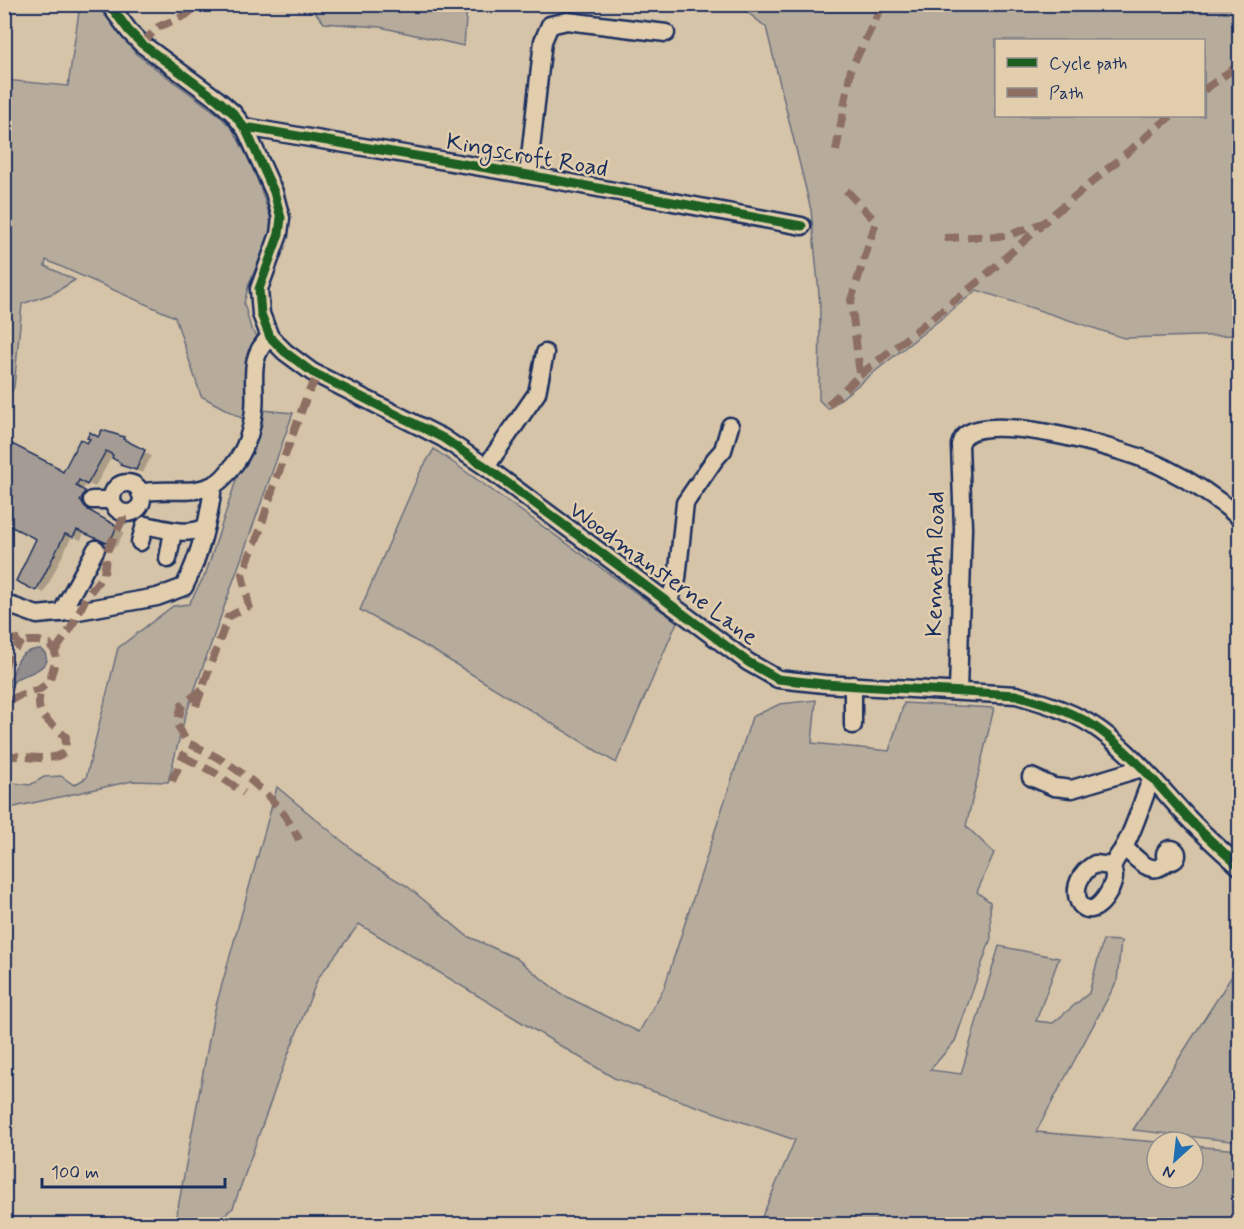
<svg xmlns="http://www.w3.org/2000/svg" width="1244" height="1229" viewBox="0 0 1244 1229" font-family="Mynerve,sans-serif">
  <rect width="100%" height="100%" fill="#d6c4a8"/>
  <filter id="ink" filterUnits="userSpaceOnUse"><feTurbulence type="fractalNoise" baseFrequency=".0167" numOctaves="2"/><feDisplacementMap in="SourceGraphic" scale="12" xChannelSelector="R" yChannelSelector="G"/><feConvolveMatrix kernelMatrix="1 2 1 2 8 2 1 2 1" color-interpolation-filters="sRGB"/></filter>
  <g filter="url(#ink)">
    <g fill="#b7ac9c" stroke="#696e7d" stroke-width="1.5" fill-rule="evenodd">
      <path d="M80,5H98L136,54L219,115L233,130L253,167L270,216L271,232L249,284L244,303L251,329L258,337L247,421L201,396L175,317L46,260L45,266L75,280L54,293L22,304L14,387L5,403L4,80L68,86Z"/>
      <path d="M313,5H467L464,46L380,27L324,23L314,11Z"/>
      <path d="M738,5H1239V335L1124,338L977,290L828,409L819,400L820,305L811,210L766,27ZM996,40H1204V116H996Z"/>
      <path d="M262,410L293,413L185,717L168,782L132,781L5,809V782L30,785L44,777L61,776L74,785L86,778L118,648L173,606L189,604L206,573L240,468L253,453Z"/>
      <path d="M434,449L677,622L616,763L434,651L360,610L420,472Z"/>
      <path d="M816,700L812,743L889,751L904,703L994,708L966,826L994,853L977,892L990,902L991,938L955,1041L930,1070L961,1074L999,946L1059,958L1036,1021L1053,1023L1089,993L1103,940L1121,941L1117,981L1036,1132L1157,1142V1178H1193V1146L1239,1150V1224H759L795,1140L614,1078L359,924L318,978L279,1078L233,1208L211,1224H175L214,1013L277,787L371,865L407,886L467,936L516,958L561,994L639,1032L664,988L752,717L780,704Z"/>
      <path d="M1239,965V1142L1133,1130Z"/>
    </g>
    <path fill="#918d8d" stroke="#62677a" stroke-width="1.5" d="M40,649L45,653L47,661C39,672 30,673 18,678C13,681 9,688 5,692V687C19,671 11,651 40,649Z"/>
    <path fill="#0003" d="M119,437L151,456L143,473L129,468L112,456L95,487L87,483L82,491L91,497L86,507L95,513L94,515L124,532L116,547L84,533L81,540L72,536L44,593L25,584L58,469L65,473L88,445L99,439Z"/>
    <path fill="#a49c94" stroke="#1b2f5e" stroke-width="1.5" d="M102,430L124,437L123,439L145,450L136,470L120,465L121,463L112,458L113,455L106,451L87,485L79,480L76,486L85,491L80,501L89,507L88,510L117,526L109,544L77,530L73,537L65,534L36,591L16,581L36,539L4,523V460L12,444L59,468L58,469L63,472L80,439L87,443L90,439L87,438L90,432L98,437Z"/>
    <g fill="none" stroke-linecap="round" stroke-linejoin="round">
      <g stroke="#1b2f5e" stroke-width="21">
        <g id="minor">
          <path d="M109,4L129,31L142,44L218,100L233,113L246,130L274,192L281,218L279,234L259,289L261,314L270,337L285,352L312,372L443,438L486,467L748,662L778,679L824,684L1016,695C1045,703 1077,713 1101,731C1134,755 1161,789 1189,819C1205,836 1222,851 1240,867"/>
          <path d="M246,130L251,128L528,175L802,226"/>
          <path d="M528,175L543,41L550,25L567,21L666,33"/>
          <path d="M486,467L537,393L545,353"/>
          <circle cx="127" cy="498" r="15"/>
          <path d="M140,493C164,487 190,496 213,485C221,482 228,473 233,466C245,451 252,430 254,410C257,383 246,358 270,337"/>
          <path d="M92,500H106L112,497"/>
          <path d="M140,542L145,525C165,529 186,536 204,528"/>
          <path d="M168,559L173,531"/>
          <path d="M4,603L37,615L78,611L157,597L184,587C199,558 210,518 213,485"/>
          <path d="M668,603L677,579L685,503L715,459L723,450L730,426"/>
          <path d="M61,613L96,549"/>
          <path d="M958,691L963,528L960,445C961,441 964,436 967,434C999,413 1129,450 1163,467C1191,481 1217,498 1240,518"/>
          <path d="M853,725V685"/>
          <path d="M1031,777L1054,787L1072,789L1142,768"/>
          <path d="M1124,847C1137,859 1153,880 1168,860"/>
          <circle cx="1171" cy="855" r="6"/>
          <path d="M1112,866L1095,864C1063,882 1079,922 1099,905C1106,899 1114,885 1114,876C1114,873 1112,870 1113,867C1113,861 1121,853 1124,847C1136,826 1142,800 1152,778"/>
        </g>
      </g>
      <use href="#minor" stroke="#e2cead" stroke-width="16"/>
      <g stroke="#8d6e63" stroke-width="8" stroke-dasharray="15 8" stroke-linecap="butt">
        <path d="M142,44L158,27L186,15L199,4"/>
        <path d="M1204,90L1240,64"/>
        <path d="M836,151L851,69L883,4"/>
        <path d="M944,238L1006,236L1043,223L1171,116"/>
        <path d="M860,375L978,282L1041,226"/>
        <path d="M828,405L860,375L851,300L876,222L845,189"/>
        <path d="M4,637L22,641H39L50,645L55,651L56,659L49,682L40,689L20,695L4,704"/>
        <path d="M55,651L71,628L87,596L104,574L107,551L123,519L122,512"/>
        <path d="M4,668L8,656L22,641"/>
        <path d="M202,690L182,705L177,724L187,743C231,760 280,797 299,840"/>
        <path d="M196,706L228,617L249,606L242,574L259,533L273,488L308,393L318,375"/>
        <path d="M4,756C23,754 50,764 65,752L66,737C47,719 32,715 42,687"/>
        <path d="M184,757L215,773L244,793"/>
        <path d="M172,781L185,752"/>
      </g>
      <g stroke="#e2cead" stroke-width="13">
        <g id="cycleway">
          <path d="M109,4L129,31L142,44L218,100L233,113L246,130L274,192L281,218L279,234L259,289L261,314L270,337L285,352L312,372L443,438L486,467L748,662L778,679L824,684L1016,695C1045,703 1077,713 1101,731C1134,755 1161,789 1189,819C1205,836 1222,851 1240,867"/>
          <path d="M246,130L251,128L528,175L802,226"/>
        </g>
      </g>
      <use href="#cycleway" stroke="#1b5e20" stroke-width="9"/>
    </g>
  </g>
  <g text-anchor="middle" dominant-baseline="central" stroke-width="5" stroke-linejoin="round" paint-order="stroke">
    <g font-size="24" fill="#1b2f5e" stroke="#e2cead">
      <text transform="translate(527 156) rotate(10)">Kingscroft Road</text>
      <text transform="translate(936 564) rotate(-89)">Kenneth Road</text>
      <text transform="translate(663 574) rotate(36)">Woodmansterne Lane</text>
    </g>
  </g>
  <rect width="1244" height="1229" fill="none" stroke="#e2cead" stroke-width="24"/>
  <rect x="12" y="12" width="1220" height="1205" fill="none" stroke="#1b2f5e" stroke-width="2" filter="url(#ink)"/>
  <rect x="995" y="39" width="210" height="78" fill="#e2cead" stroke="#928e8d" stroke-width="1.5"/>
  <rect x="1007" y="58" width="30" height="9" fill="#1b5e20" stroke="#928e8d" stroke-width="1.5"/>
  <text x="1049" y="69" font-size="18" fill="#1b2f5e">Cycle path</text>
  <rect x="1007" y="88" width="30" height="9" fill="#8d6e63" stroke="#928e8d" stroke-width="1.5"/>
  <text x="1049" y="99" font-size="18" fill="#1b2f5e">Path</text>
  <g transform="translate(1175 1160) rotate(207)"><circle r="28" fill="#e2cead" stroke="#928e8d" stroke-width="1.5"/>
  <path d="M0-4.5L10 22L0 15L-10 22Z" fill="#1f6fb2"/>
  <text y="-9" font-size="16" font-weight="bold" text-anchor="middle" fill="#1b2f5e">N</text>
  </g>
  <path d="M42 1178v9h183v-9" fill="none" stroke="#1b2f5e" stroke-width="3"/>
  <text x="51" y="1178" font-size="18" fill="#1b2f5e" stroke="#e2cead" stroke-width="4.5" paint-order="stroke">100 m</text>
</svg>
